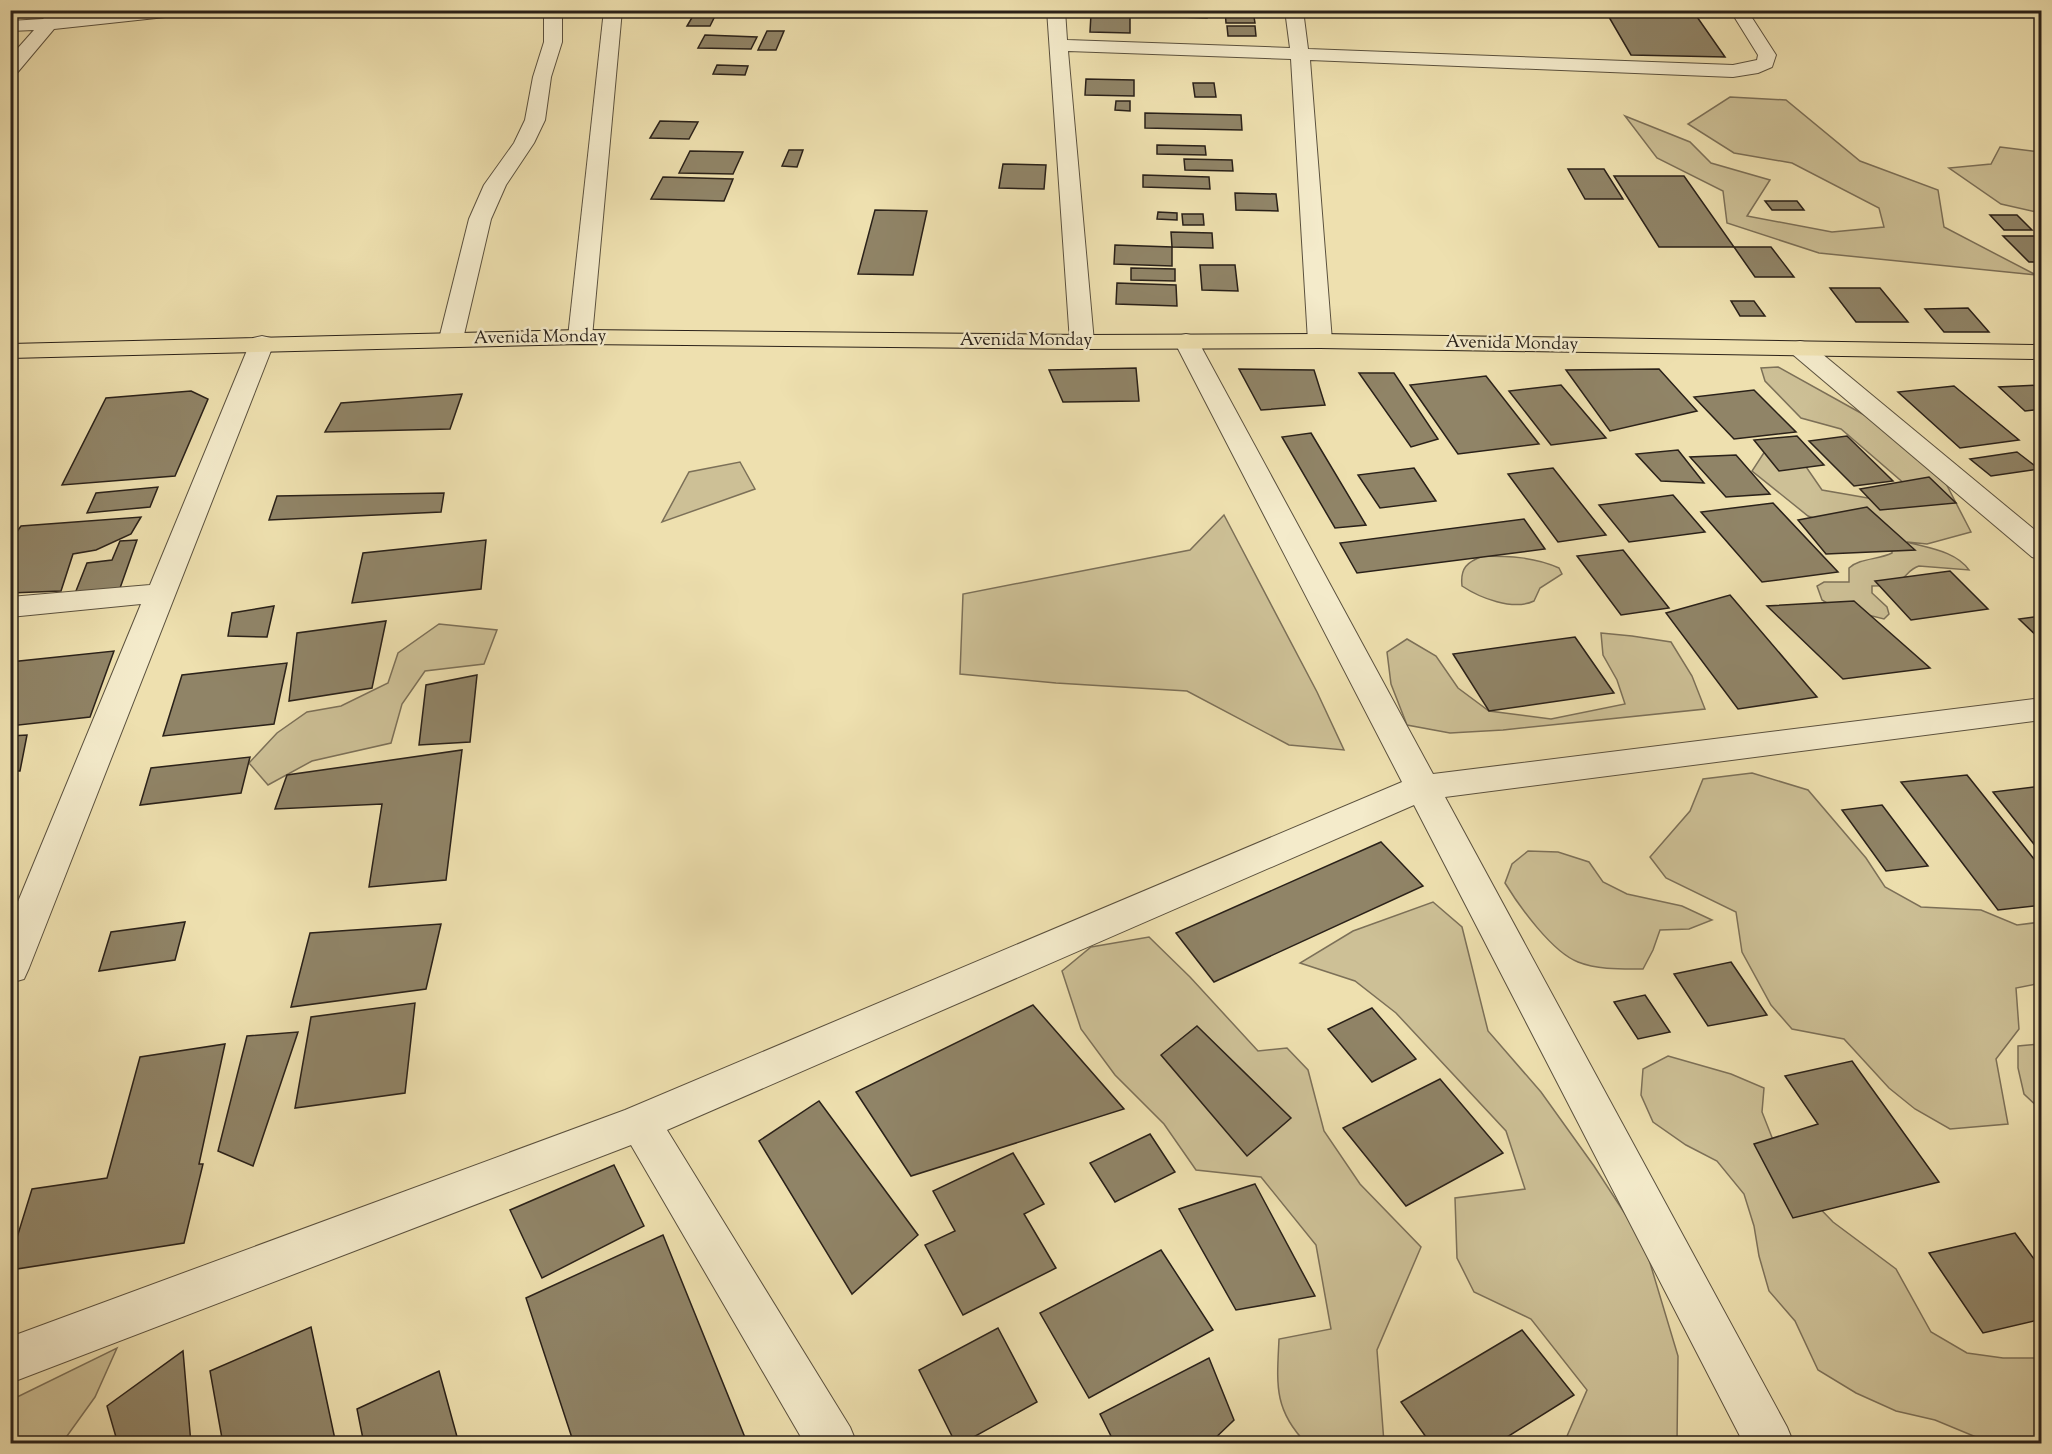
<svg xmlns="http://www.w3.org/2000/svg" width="2052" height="1454" viewBox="0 0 2052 1454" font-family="'Sorts Mill Goudy',serif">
  <rect width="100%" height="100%" fill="#eee0af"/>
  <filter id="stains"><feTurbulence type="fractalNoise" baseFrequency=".00333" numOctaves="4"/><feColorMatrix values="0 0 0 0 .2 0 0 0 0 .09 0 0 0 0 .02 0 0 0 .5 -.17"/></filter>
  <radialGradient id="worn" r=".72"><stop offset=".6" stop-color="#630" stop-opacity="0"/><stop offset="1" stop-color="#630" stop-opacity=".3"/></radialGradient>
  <g fill="#cdc096" stroke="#7c7058" stroke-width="1.5">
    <path d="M1730,97L1786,100L1860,161L1938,190L1944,227L2036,275L1819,253L1727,223L1723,191L1657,158L1625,116L1690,142L1711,163L1770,180L1747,216L1832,232L1884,227L1879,208L1792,163L1734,153L1688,124Z"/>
    <path d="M2000,147L2041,152V213L2001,204L1949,168L1991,164Z"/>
    <path d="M1778,367L1868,417L1940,472L1971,532L1927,544L1907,542C1928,548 1956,551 1969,570L1919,566C1910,569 1909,573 1902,579C1894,586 1882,586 1872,586V593L1887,607L1889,614L1884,619L1832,606L1822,600L1817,586L1824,582H1849V568C1860,558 1878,560 1892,553V547L1808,516L1752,471L1769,445L1789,442L1822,490L1908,505L1914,492L1841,429L1801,418L1765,381L1761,368Z"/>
    <path d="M740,462L755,489L662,522L689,472Z"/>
    <path d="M1224,515L1317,692L1344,750L1289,745L1187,691L1056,683L960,674L963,594L1190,550Z"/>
    <path d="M1483,556C1509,556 1535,557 1559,568L1562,574L1540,588L1534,601C1513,611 1480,598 1462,586C1460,568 1467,562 1483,556Z"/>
    <path d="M439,624L497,630L484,664L425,671L402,704L391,743L312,761L268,785L249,763L277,733L307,712L341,706L388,683L398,653Z"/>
    <path d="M1601,633L1632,636L1671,642L1692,676L1705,709L1503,730L1450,733L1407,725L1391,684L1387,652L1407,639L1436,656L1458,688L1489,711L1551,719L1625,704L1617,680L1603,655Z"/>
    <path d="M1752,773L1808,790L1866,858L1885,887L1921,907L1981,910L2017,925L2041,922V983L2016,988L2019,1029L1996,1059L2008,1124L1950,1129L1915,1109L1889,1088L1844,1039L1792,1029L1771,1005L1742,952L1736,912L1666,878L1650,857L1690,811L1703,779Z"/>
    <path d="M1528,851L1558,852L1589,862L1603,882L1627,894L1682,906L1712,920L1689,929L1660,930L1653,950L1643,969C1622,969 1598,970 1578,962C1552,952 1519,906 1505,883L1512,864Z"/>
    <path d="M1433,902L1462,927L1488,1031L1541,1092L1594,1166L1644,1243L1678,1356L1677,1443H1564L1587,1390L1531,1319L1474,1292L1457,1258L1455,1198L1525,1189L1506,1131L1396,1013L1355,981L1300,963L1353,931Z"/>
    <path d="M1149,937L1190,977L1258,1051L1287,1048L1308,1070L1324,1131L1360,1184L1421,1247L1377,1350L1384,1443H1306C1273,1409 1277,1383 1279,1339L1331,1329L1316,1245L1261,1177L1196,1170L1164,1124L1115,1075L1081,1029L1062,971L1091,947Z"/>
    <path d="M2041,1044H2042L2041,1110L2024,1094L2018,1068V1046Z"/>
    <path d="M1668,1056L1731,1074L1764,1088L1762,1112L1773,1140L1805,1193L1833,1222L1896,1269L1931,1332L1967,1353L2003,1358H2041V1443H1999L1976,1437L1935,1420L1896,1411L1856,1393L1818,1370L1795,1321L1769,1291L1759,1256L1754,1226L1744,1194L1717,1161L1686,1145L1653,1122L1641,1095L1643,1069Z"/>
    <path d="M117,1348L95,1397L62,1443H11V1400Z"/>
  </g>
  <g fill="#908467" stroke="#2a2119" stroke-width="1.5">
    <path d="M1180,10H1206L1207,18L1180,17Z"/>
    <path d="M1225,10L1253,11L1255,23H1226Z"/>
    <path d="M1606,12L1695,14L1725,57L1631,55Z"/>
    <path d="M694,14H716L710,26H687Z"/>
    <path d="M1091,14H1130V33L1090,32Z"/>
    <path d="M1227,26H1255L1256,36H1228Z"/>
    <path d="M767,31H784L776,50H758Z"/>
    <path d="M705,35L757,37L751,49L698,48Z"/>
    <path d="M717,65L748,66L745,75L713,74Z"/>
    <path d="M1086,79L1134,80V96L1085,95Z"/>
    <path d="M1193,83H1214L1216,97H1195Z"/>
    <path d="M1116,101H1130V111L1115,110Z"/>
    <path d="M1145,113L1241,115L1242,130L1145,128Z"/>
    <path d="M660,121L698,122L689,139L650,138Z"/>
    <path d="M1157,145L1205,146L1206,155L1157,154Z"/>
    <path d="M789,150H803L797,167L782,166Z"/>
    <path d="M690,151L743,152L733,174L679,173Z"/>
    <path d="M1184,159L1232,160L1233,171L1185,170Z"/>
    <path d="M1003,164L1046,165L1044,189L999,188Z"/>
    <path d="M1568,169H1604L1623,199H1585Z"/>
    <path d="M1143,175L1209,177L1210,189L1143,187Z"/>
    <path d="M1614,176H1684L1734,247H1659Z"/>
    <path d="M663,177L733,179L724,201L651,199Z"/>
    <path d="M1235,193L1276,194L1278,211L1236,210Z"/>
    <path d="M1765,201H1797L1804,210H1772Z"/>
    <path d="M875,210L927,211L913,275L858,274Z"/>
    <path d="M1158,212L1177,213V220L1157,219Z"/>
    <path d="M1182,214H1203L1204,225H1183Z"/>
    <path d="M1990,215H2017L2032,230H2004Z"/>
    <path d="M1171,232L1212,233L1213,248L1172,247Z"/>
    <path d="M2003,236H2042V262H2029Z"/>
    <path d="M1115,245L1172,247V266L1114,264Z"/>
    <path d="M1734,247H1771L1794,277H1755Z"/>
    <path d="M1200,265H1235L1238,291L1202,290Z"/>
    <path d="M1131,268L1175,269V281L1131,280Z"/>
    <path d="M1117,283L1176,285L1177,306L1116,304Z"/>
    <path d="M1830,288H1880L1908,322H1856Z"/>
    <path d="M1731,301H1754L1765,316H1740Z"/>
    <path d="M1968,308L1989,332H1944L1925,309Z"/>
    <path d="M1136,368L1139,401L1063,402L1049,370Z"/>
    <path d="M1239,369L1314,370L1325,405L1261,410Z"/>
    <path d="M1659,369L1697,411L1610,431L1566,370Z"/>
    <path d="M1359,373H1394L1438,439L1411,447Z"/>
    <path d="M1486,376L1539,444L1458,454L1410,385Z"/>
    <path d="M1561,385L1606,438L1551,445L1509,391Z"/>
    <path d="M2042,385V409L2025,411L1999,387Z"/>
    <path d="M1954,386L2019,440L1960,448L1898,392Z"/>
    <path d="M1754,390L1796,432L1734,439L1694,397Z"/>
    <path d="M191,391L208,399L175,476L62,485L106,398Z"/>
    <path d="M462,394L450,429L325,432L341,403Z"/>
    <path d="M1311,433L1366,525L1335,528L1282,437Z"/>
    <path d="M1797,436L1824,465L1779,471L1754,440Z"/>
    <path d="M1847,436L1893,481L1854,486L1809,441Z"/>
    <path d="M1678,450L1704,483L1661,481L1636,454Z"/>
    <path d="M2017,452L2039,469L1991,476L1970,459Z"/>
    <path d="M1736,455L1770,494L1726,497L1690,457Z"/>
    <path d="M1414,468L1436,501L1380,508L1358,475Z"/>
    <path d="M1553,468L1606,535L1558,542L1508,474Z"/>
    <path d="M1929,477L1956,503L1880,510L1860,489Z"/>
    <path d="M158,487L150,507L87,513L96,493Z"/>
    <path d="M444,493L441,512L269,520L277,496Z"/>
    <path d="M1673,495L1705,532L1629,542L1599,505Z"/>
    <path d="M1773,503L1838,572L1762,582L1701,512Z"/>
    <path d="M1867,507L1915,550L1826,554L1798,520Z"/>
    <path d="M141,517L131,534L96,550L73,554L61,591L10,593V541L21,526Z"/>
    <path d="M1524,519L1545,549L1357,573L1340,543Z"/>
    <path d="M137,540L119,591L74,596L87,563L112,560L120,541Z"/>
    <path d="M486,540L481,589L352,603L363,553Z"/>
    <path d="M1623,550L1669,608L1621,615L1577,556Z"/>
    <path d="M1950,571L1988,609L1911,620L1875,581Z"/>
    <path d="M1730,595L1817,697L1738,709L1666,613Z"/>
    <path d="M1854,601L1930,668L1843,679L1767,606Z"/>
    <path d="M274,606L267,637L228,636L232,613Z"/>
    <path d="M2042,616V641L2019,619Z"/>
    <path d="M386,621L372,688L289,701L297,633Z"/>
    <path d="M1575,637L1614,693L1489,711L1453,654Z"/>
    <path d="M114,651L90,717L10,726V662Z"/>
    <path d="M287,663L274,724L163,736L182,675Z"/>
    <path d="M477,675L470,742L419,745L426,685Z"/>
    <path d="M27,735L20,771H10V736Z"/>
    <path d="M462,750L446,880L369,887L382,804L275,809L287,775Z"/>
    <path d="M250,757L241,793L140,805L151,768Z"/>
    <path d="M1967,775L2042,869V905L1998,910L1901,782Z"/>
    <path d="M2042,786V852H2040L1993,792Z"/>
    <path d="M1882,805L1928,866L1886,871L1842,810Z"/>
    <path d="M1381,842L1423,886L1214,982L1176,933Z"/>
    <path d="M185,922L175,960L99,971L111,932Z"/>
    <path d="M441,924L426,989L291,1007L310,933Z"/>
    <path d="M1731,962L1767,1015L1708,1026L1674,974Z"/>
    <path d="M1645,995L1670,1032L1638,1039L1614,1002Z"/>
    <path d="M415,1003L405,1093L295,1108L311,1017Z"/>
    <path d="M1033,1005L1124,1109L911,1176L856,1092Z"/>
    <path d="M1372,1008L1416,1059L1372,1082L1328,1029Z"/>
    <path d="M1197,1026L1291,1118L1247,1156L1161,1055Z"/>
    <path d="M298,1032L253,1166L218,1151L247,1036Z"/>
    <path d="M225,1044L199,1164H203L184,1243L10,1270V1260L32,1189L107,1178L140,1057Z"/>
    <path d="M1852,1061L1939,1182L1793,1218L1754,1144L1818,1124L1785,1076Z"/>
    <path d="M1440,1079L1503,1153L1406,1206L1343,1128Z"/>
    <path d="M819,1101L918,1235L852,1294L759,1141Z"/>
    <path d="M1150,1134L1175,1172L1115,1202L1090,1163Z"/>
    <path d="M1013,1153L1044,1204L1024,1214L1056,1268L963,1315L925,1245L955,1231L933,1191Z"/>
    <path d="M614,1165L644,1226L542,1278L510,1210Z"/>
    <path d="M1255,1184L1315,1296L1236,1310L1179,1209Z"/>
    <path d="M2015,1233L2042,1270V1319L1983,1333L1929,1253Z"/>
    <path d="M663,1235L746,1440L739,1444H574L526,1298Z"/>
    <path d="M1161,1250L1213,1330L1089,1398L1040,1313Z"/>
    <path d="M311,1327L336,1444H223L210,1371Z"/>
    <path d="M998,1328L1037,1402L961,1444H956L919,1370Z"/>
    <path d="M1522,1330L1574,1395L1496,1444H1431L1401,1402Z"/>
    <path d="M183,1351L191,1444H118L107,1406Z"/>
    <path d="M1209,1358L1234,1420L1209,1444H1115L1100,1414Z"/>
    <path d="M439,1371L459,1444H364L357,1409Z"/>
  </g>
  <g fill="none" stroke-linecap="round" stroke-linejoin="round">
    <g stroke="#5b513e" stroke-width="2">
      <g id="minor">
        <path d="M51,10H63L66,14L64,17L128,10H192L184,15L54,29L17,73L10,74V57L34,30L10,31V21L43,19Z"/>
        <path d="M544,10H562V42L551,77L545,120L534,143L506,185L491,219L463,339L460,344L451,346L442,344L439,339L469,219L484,185L514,143L525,120L533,77L544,42Z"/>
        <path d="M604,10H622L592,337L589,342L580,344L571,342L568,337Z"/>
        <path d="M1047,10H1065L1067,40L1290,48L1285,10H1303L1308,49L1733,65L1757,60L1758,55L1730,10H1747L1776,55L1772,67L1758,73L1733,77L1310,60L1332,341L1329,346L1320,348L1311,346L1308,341L1291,59L1068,51L1094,342L1091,347L1082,349L1073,347L1070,342Z"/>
        <path d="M1186,334L1195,336L1198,341L1433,774L2042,698V720L1445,797L1787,1427L1794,1444H1744L1414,805L667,1130L850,1427L857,1444H805L631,1145L10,1383V1337L625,1110L1402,782L1174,341L1177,336Z"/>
        <path d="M262,336L271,338L274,343L29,968L24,979L10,983V921L141,604L10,617V597L150,585L250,343L253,338Z"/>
        <path d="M1800,341L1809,343L2042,536V560L2032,557L1791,353L1788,348L1791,343Z"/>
      </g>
    </g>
    <g stroke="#2a2119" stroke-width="2">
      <path id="major" d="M580,330L1082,335L1320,334L2042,345V359L1320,348L1082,349L580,344L10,358V344Z"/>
    </g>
    <use href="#minor" fill="#f4ebcb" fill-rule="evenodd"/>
    <use href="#major" fill="#eee0af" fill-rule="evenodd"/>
  </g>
  <g text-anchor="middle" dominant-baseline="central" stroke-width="5" stroke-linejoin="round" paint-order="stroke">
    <g font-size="18" fill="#2a2119" stroke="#f4ebcb">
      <text transform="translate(540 338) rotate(-1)">Avenida Monday</text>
      <text x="1026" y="341">Avenida Monday</text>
      <text transform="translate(1512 344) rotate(1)">Avenida Monday</text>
    </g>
  </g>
  <rect width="2052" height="1454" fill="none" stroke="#eee0af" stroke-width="36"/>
  <rect x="12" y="12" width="2028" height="1430" fill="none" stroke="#2a2119" stroke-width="3"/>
  <rect x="18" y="18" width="2016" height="1418" fill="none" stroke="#2a2119" stroke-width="1.5"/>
  <rect width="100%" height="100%" filter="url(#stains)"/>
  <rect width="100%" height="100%" fill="url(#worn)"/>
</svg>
